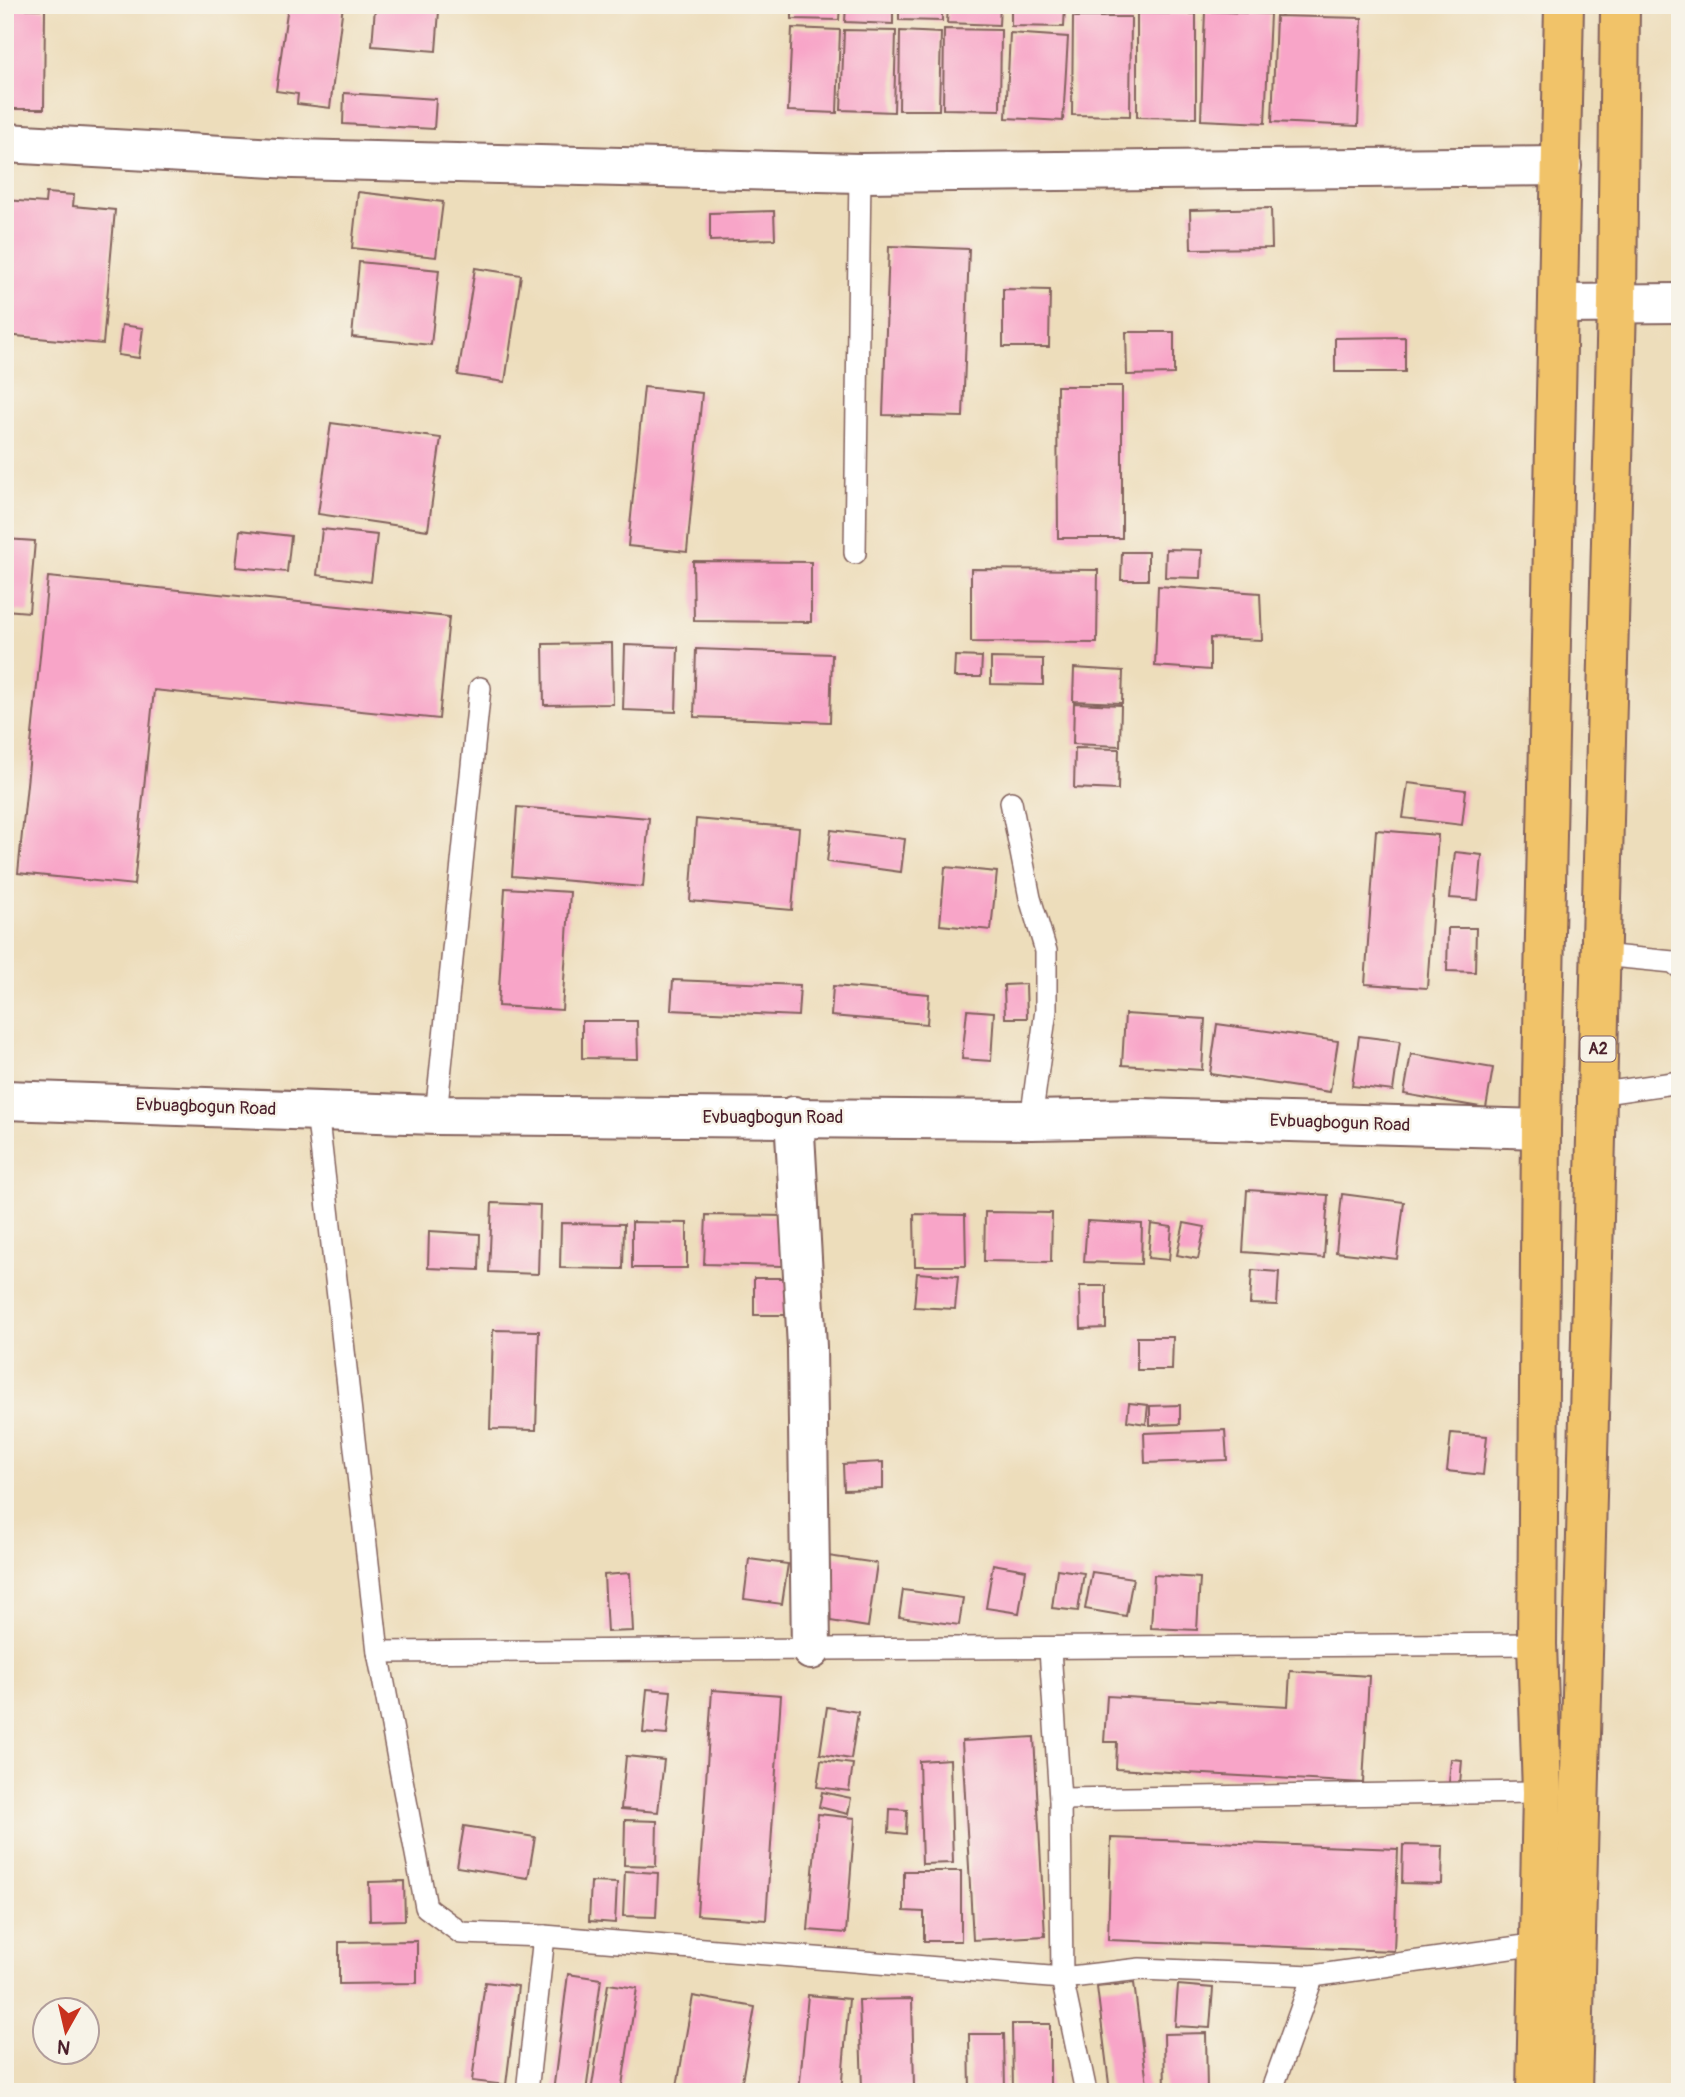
<svg xmlns="http://www.w3.org/2000/svg" width="1685" height="2097" viewBox="0 0 1685 2097" font-family="Pangolin,sans-serif">
  <rect width="100%" height="100%" fill="#f7f3e8"/>
  <filter id="ink" filterUnits="userSpaceOnUse"><feTurbulence type="fractalNoise" baseFrequency=".0143" numOctaves="2"/><feDisplacementMap in="SourceGraphic" scale="14" xChannelSelector="R" yChannelSelector="G"/><feConvolveMatrix kernelMatrix="1 2 1 2 8 2 1 2 1" color-interpolation-filters="sRGB"/></filter>
  <filter id="wash" filterUnits="userSpaceOnUse"><feTurbulence type="fractalNoise" baseFrequency=".00686" numOctaves="4" result="noise"/><feDisplacementMap in="SourceGraphic" scale="28" xChannelSelector="R" yChannelSelector="G"/><feGaussianBlur stdDeviation="1.57" result="paint"/><feColorMatrix in="noise" values="0 0 0 0 0 0 0 0 0 0 0 0 0 0 0 0 0 1.4 0 .05"/><feComposite in="paint" operator="in"/></filter>
  <g filter="url(#wash)">
    <rect width="100%" height="100%" fill="#edddbb"/>
    <g id="blocks">
      <g fill="#f8a5c8">
        <path d="M288,5H343L330,108L297,104L298,94L276,91Z"/>
        <path d="M792,5H840L839,20L792,19Z"/>
        <path d="M846,5H893V24L845,22Z"/>
        <path d="M899,5H942V21L899,20Z"/>
        <path d="M948,5H1000L999,25L947,23Z"/>
        <path d="M1011,5H1065L1064,27L1011,26Z"/>
        <path d="M1073,5H1129V12L1073,10Z"/>
        <path d="M375,7L439,11L436,51L372,46Z"/>
        <path d="M5,8L45,9L44,109H5Z"/>
        <path d="M1205,11L1270,14L1265,123L1201,120Z"/>
        <path d="M1137,13L1196,14V118L1137,117Z"/>
        <path d="M1276,16L1362,18L1358,126L1272,122Z"/>
        <path d="M1073,17H1131L1130,116L1072,115Z"/>
        <path d="M792,28L840,30L837,113L788,111Z"/>
        <path d="M944,29L1001,30L1000,110L943,109Z"/>
        <path d="M844,30L896,31L894,112L841,110Z"/>
        <path d="M900,31L941,33L939,110H899Z"/>
        <path d="M1010,33L1068,37L1063,121L1006,118Z"/>
        <path d="M344,93L436,99L434,129L343,124Z"/>
        <path d="M358,192L443,202L436,257L352,248Z"/>
        <path d="M46,193L74,195L73,206L115,210L103,344L5,335V200L45,203Z"/>
        <path d="M1271,208L1272,248L1191,249L1190,210Z"/>
        <path d="M774,211L775,239L710,241V213Z"/>
        <path d="M889,246L969,249L963,417L883,415Z"/>
        <path d="M359,262L439,270L431,345L352,337Z"/>
        <path d="M475,268L521,275L505,382L458,375Z"/>
        <path d="M1003,289L1050,290L1049,347H1003Z"/>
        <path d="M122,325L143,328L139,358L118,355Z"/>
        <path d="M1126,332H1174V374L1127,375Z"/>
        <path d="M1405,337V372H1335V338Z"/>
        <path d="M1057,386H1122V538H1058Z"/>
        <path d="M644,387L702,393L687,552L628,546Z"/>
        <path d="M331,423L441,438L428,530L318,514Z"/>
        <path d="M322,529L377,535L371,582L317,575Z"/>
        <path d="M240,530L291,536L287,572L236,567Z"/>
        <path d="M5,539L35,541L29,612L5,610Z"/>
        <path d="M1166,549L1202,550L1201,578L1165,577Z"/>
        <path d="M1122,552H1148V580H1121Z"/>
        <path d="M693,561L811,562V622L694,621Z"/>
        <path d="M971,569L1098,570L1097,643L971,642Z"/>
        <path d="M48,577L449,617L439,719L154,690L134,885L18,873Z"/>
        <path d="M1158,586L1260,593L1262,640L1210,638V670L1155,666Z"/>
        <path d="M612,643L613,704L544,705L543,644Z"/>
        <path d="M625,645L678,647L676,712L623,710Z"/>
        <path d="M696,649L832,654L830,722L694,717Z"/>
        <path d="M955,656L982,657L981,677H954Z"/>
        <path d="M991,658L1043,659V685L991,684Z"/>
        <path d="M1074,668L1123,671L1122,703L1073,701Z"/>
        <path d="M1074,703L1121,705L1120,746L1073,744Z"/>
        <path d="M1075,748L1119,749L1118,790L1074,788Z"/>
        <path d="M1408,783L1466,790L1462,825L1403,818Z"/>
        <path d="M517,807L649,818L643,887L512,876Z"/>
        <path d="M696,819L799,828L792,910L690,901Z"/>
        <path d="M831,830L905,839L901,872L827,862Z"/>
        <path d="M1376,830L1438,835L1427,988L1365,984Z"/>
        <path d="M1455,852L1482,855L1478,900L1450,898Z"/>
        <path d="M945,867L997,872L991,930L940,925Z"/>
        <path d="M505,888L570,892L562,1010L498,1006Z"/>
        <path d="M1448,928H1476L1475,972L1447,971Z"/>
        <path d="M673,980L800,985L798,1016L671,1010Z"/>
        <path d="M1026,984L1027,1018H1005L1004,985Z"/>
        <path d="M833,986L929,994L927,1024L831,1016Z"/>
        <path d="M967,1010L994,1012L991,1061L962,1059Z"/>
        <path d="M1125,1014L1205,1019L1202,1070L1122,1065Z"/>
        <path d="M582,1021H637L638,1059L582,1058Z"/>
        <path d="M1217,1024L1338,1041L1330,1092L1210,1074Z"/>
        <path d="M1359,1036L1400,1041L1393,1091L1352,1086Z"/>
        <path d="M1411,1054L1493,1068L1486,1108L1404,1094Z"/>
        <path d="M1247,1190L1328,1195L1324,1258L1243,1252Z"/>
        <path d="M1342,1194L1404,1202L1397,1259L1336,1252Z"/>
        <path d="M492,1203L540,1205L538,1274L489,1272Z"/>
        <path d="M985,1212L1052,1213L1051,1262L984,1261Z"/>
        <path d="M914,1214L965,1215L966,1266H915Z"/>
        <path d="M706,1215L784,1216L783,1266L704,1264Z"/>
        <path d="M1087,1221L1142,1224L1141,1264L1084,1262Z"/>
        <path d="M632,1222L687,1223V1268H632Z"/>
        <path d="M561,1223L624,1224L623,1269L560,1268Z"/>
        <path d="M1184,1223L1205,1227L1198,1259L1177,1255Z"/>
        <path d="M1151,1224L1172,1227L1169,1260L1148,1258Z"/>
        <path d="M429,1231L480,1234L479,1270L428,1268Z"/>
        <path d="M1252,1270L1279,1272L1277,1305L1250,1304Z"/>
        <path d="M917,1273L958,1276L955,1309L914,1307Z"/>
        <path d="M754,1278H788L789,1315H754Z"/>
        <path d="M1080,1286H1106V1328L1081,1329Z"/>
        <path d="M493,1330L539,1331L536,1430L490,1429Z"/>
        <path d="M1137,1337H1173L1172,1370H1137Z"/>
        <path d="M1129,1403L1148,1405L1146,1424L1127,1421Z"/>
        <path d="M1180,1405V1424L1150,1425V1406Z"/>
        <path d="M1225,1430L1227,1460L1145,1463L1144,1433Z"/>
        <path d="M1451,1433L1487,1436L1483,1475L1447,1471Z"/>
        <path d="M883,1462V1489L844,1490L843,1464Z"/>
        <path d="M828,1556L877,1563L868,1627L818,1619Z"/>
        <path d="M749,1559L788,1564L782,1604L744,1599Z"/>
        <path d="M993,1564L1026,1570L1019,1613L986,1608Z"/>
        <path d="M1057,1569L1084,1573L1078,1611L1052,1608Z"/>
        <path d="M1092,1572L1133,1578L1126,1616L1085,1609Z"/>
        <path d="M630,1573L633,1631L607,1632L604,1575Z"/>
        <path d="M1154,1575L1200,1578L1197,1630L1151,1628Z"/>
        <path d="M903,1590L963,1598L959,1625L899,1617Z"/>
        <path d="M1290,1671L1369,1676L1363,1783L1116,1769L1117,1742H1104L1107,1696L1288,1706Z"/>
        <path d="M647,1689L671,1691L667,1735L643,1733Z"/>
        <path d="M712,1690L781,1695L766,1920L697,1915Z"/>
        <path d="M827,1707L858,1712L851,1759L820,1754Z"/>
        <path d="M1034,1737L1045,1936L973,1940L962,1741Z"/>
        <path d="M626,1756L664,1760L658,1812L621,1809Z"/>
        <path d="M950,1759L953,1863L922,1864L919,1761Z"/>
        <path d="M1451,1759L1462,1760L1460,1784L1449,1783Z"/>
        <path d="M821,1760L853,1764L849,1791L817,1787Z"/>
        <path d="M822,1792L851,1798L848,1814L819,1807Z"/>
        <path d="M890,1809L907,1810L906,1834L889,1832Z"/>
        <path d="M818,1814L855,1818L846,1933L808,1930Z"/>
        <path d="M625,1820L657,1821L656,1866L624,1865Z"/>
        <path d="M464,1826L535,1837L528,1878L457,1867Z"/>
        <path d="M1111,1838L1398,1849L1394,1951L1108,1940Z"/>
        <path d="M1403,1845L1443,1846L1442,1884L1402,1883Z"/>
        <path d="M625,1871L658,1873L656,1917L623,1916Z"/>
        <path d="M904,1871H961V1941H924V1912L904,1911Z"/>
        <path d="M404,1881L405,1920L370,1921L369,1882Z"/>
        <path d="M591,1882L617,1883L615,1923L589,1921Z"/>
        <path d="M417,1941V1983L339,1984V1942Z"/>
        <path d="M568,1974L601,1979L586,2092H553Z"/>
        <path d="M485,1982L518,1986L506,2085L472,2081Z"/>
        <path d="M1134,1983L1148,2092H1110L1097,1987Z"/>
        <path d="M608,1984L637,1988L621,2092H591Z"/>
        <path d="M1178,1985L1213,1988L1210,2028L1175,2026Z"/>
        <path d="M808,1995L849,1999L841,2092H799Z"/>
        <path d="M693,1996L755,2007L740,2092H676Z"/>
        <path d="M912,1999L914,2087L862,2088L859,2000Z"/>
        <path d="M1012,2024H1050V2092H1013Z"/>
        <path d="M1206,2033L1207,2092H1165L1164,2034Z"/>
        <path d="M969,2034H1004L1005,2092H970Z"/>
      </g>
    </g>
  </g>
  <g filter="url(#ink)">
    <use href="#blocks" fill-opacity="0" stroke="#83625d" stroke-width="2"/>
    <g fill="none" stroke-linecap="round" stroke-linejoin="round">
      <g stroke="#83625d" stroke-width="24">
        <g id="service">
          <path d="M855,553L860,173"/>
          <path d="M1011,802L1030,898L1046,951V1010L1031,1120"/>
          <path d="M1601,955L1673,962L1680,968"/>
          <path d="M1597,1094L1680,1082"/>
          <path d="M317,1111L378,1652L426,1907L461,1933L544,1936L1062,1978L1140,1969L1313,1976L1538,1944"/>
          <path d="M436,1115L480,688"/>
          <path d="M1050,1650L1060,1799L1062,1978L1086,2092"/>
          <path d="M378,1652L1537,1644"/>
          <path d="M1060,1799L1542,1792"/>
          <path d="M527,2092L544,1936"/>
          <path d="M1271,2092L1313,1976"/>
        </g>
      </g>
      <g stroke="#83625d" stroke-width="42">
        <g id="minor">
          <path d="M5,143L293,159L860,173L1562,166"/>
          <path d="M1560,304L1680,303"/>
          <path d="M5,1100L436,1115L1031,1120L1142,1118L1541,1129"/>
          <path d="M794,1116L807,1347L811,1650"/>
        </g>
      </g>
      <g stroke="#83625d" stroke-width="42">
        <g id="trunk">
          <path d="M1536,2092L1542,1792L1537,1644L1541,1129L1564,5"/>
          <path d="M1572,2092L1617,303L1620,5"/>
        </g>
      </g>
      <use href="#service" stroke="#fff" stroke-width="21"/>
      <use href="#minor" stroke="#fff" stroke-width="38"/>
      <use href="#trunk" stroke="#f1c369" stroke-width="38"/>
    </g>
  </g>
  <g text-anchor="middle" dominant-baseline="central" stroke-width="5" stroke-linejoin="round" paint-order="stroke">
    <rect fill="#f7f3e8" stroke="#7e5f64" stroke-width="2" x="1580.5" y="1036.5" width="35" height="25" rx="5"/>
    <g font-size="16" font-weight="bold" fill="#4a1f2b">
      <text x="1598" y="1049">A2</text>
    </g>
    <g font-size="18" fill="#4a1f2b" stroke="#f7f3e8">
      <text transform="translate(206 1107) rotate(2)">Evbuagbogun Road</text>
      <text x="773" y="1117">Evbuagbogun Road</text>
      <text transform="translate(1340 1123) rotate(2)">Evbuagbogun Road</text>
    </g>
  </g>
  <rect width="1685" height="2097" fill="none" stroke="#f7f3e8" stroke-width="28"/>
  <g transform="translate(66 2031) rotate(188)"><circle r="33" fill="#f7f3e8" stroke="#b29e9c" stroke-width="2"/>
  <path d="M0-5L12 26L0 18L-12 26Z" fill="#c8321e"/>
  <text y="-10" font-size="19" font-weight="bold" text-anchor="middle" fill="#4a1f2b">N</text>
  </g>
</svg>
